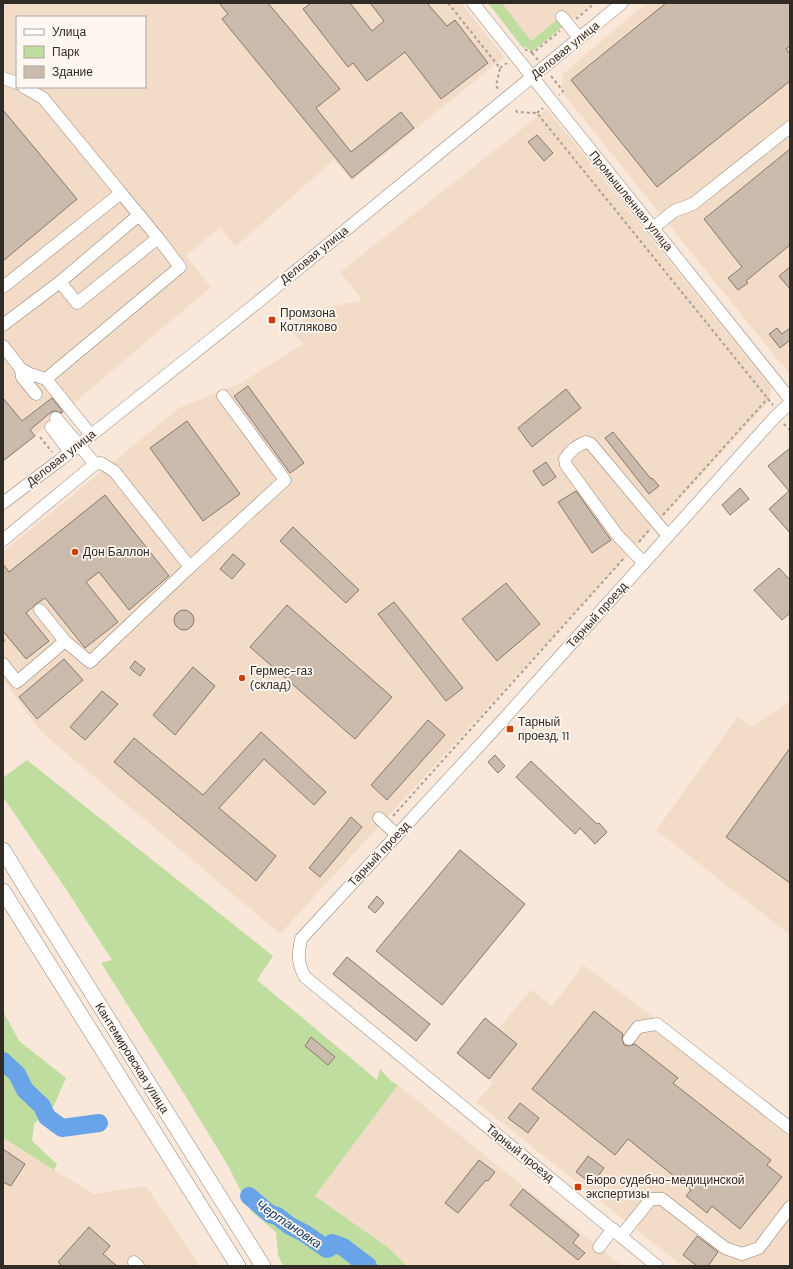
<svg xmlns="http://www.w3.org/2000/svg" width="793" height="1269" viewBox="0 0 793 1269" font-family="'DM Sans',sans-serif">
  <rect width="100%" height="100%" fill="#f9e8d9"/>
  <g fill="#f3dcc7" fill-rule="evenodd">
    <path d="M3,3H461L504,57L352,181L334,160L235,247L220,227L186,256L211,287L35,436L3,461ZM17,17H145V87H17Z"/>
    <path d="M494,3H593L543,43L534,47Z"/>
    <path d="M646,3H790V346L787,348L790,353V375L561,91L564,73Z"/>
    <path d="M547,109L771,387L770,400L280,934L40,731L3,679V552L179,408L241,383L303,344L290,330L315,310L362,300L340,272Z"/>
    <path d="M788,702L790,703V935L656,830L738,717L753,727Z"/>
    <path d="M583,965L680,1036L790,1121V1266H682L476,1102L493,1083L489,1079L517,1045L498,1029L531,990L552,1006Z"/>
    <path d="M398,1085L622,1266H407L390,1249L315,1196Z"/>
    <path d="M3,1139L94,1194L146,1186L200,1266H3Z"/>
  </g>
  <g fill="#bfdd9e">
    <path d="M488,3H502L531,41L557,20L562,27L533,51H531L525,47L523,48Z"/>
    <path d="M27,760L273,956L257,980L377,1080L380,1069L392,1082L398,1085L315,1196L390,1249L407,1266H283L278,1255L276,1232L251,1211L227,1164L183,1092L101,963L112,960L66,889L3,797V778Z"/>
    <path d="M3,1011L19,1041L66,1078L54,1105L34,1124L32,1141L57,1164L54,1170L3,1138Z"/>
  </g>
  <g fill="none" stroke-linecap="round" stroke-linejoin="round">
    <g stroke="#6aa4e8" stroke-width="18">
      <path d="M3,1061L17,1074L25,1090L42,1106L47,1117L62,1128L99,1123"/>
      <path d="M249,1196L270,1214L277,1216L290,1226L304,1233L327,1249L329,1248L332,1243L343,1247L368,1266"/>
    </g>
  </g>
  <g fill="#cbbbac" stroke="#87786a">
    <path d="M219,3H268L340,89L316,108L351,152L401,112L414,128L352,178L222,19L228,14Z"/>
    <path d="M311,3H350L372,31L384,21L370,3H427L447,26L455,20L488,63L441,99L405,52L367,81L353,63L348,67L303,9Z"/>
    <path d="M666,3H790V46L786,49L790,54V81L657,187L571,80Z"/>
    <path d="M3,110L77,199L3,261Z"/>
    <path d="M537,135L553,153L544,161L528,142Z"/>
    <path d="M790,149V245L746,281L748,283L738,290L728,278L742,267L704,219Z"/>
    <path d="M790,267V289L779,276Z"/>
    <path d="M777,328L782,334L790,328V340L780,348L769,334Z"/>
    <path d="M248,386L304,463L290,473L234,396Z"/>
    <path d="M566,389L581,408L532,447L518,428Z"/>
    <path d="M3,398L22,421L52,398L63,412L62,413L55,411L51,412L30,430L35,436L3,461Z"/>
    <path d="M187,421L240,494L203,521L150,448Z"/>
    <path d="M613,432L651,479L652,478L659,486L649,494L605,438Z"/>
    <path d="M790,448V533L769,509L789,491L768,466Z"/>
    <path d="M546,462L556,477L543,486L533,471Z"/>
    <path d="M740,488L749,499L730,515L722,505Z"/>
    <path d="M576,491L611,540L592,553L558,502Z"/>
    <path d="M105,495L169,576L129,610L99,572L86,582L118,622L85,648L45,598L36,604L26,613L49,641L26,659L3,631V564L9,572Z"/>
    <path d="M293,527L359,590L346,603L280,541Z"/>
    <path d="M233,554L245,564L232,579L220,569Z"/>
    <path d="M779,568L790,580V613L782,620L754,590Z"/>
    <path d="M506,583L540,624L497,661L462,619Z"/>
    <path d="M394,602L463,688L446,701L378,614Z"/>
    <path d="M287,605L392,697L355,739L250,647Z"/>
    <circle cx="184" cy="620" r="10"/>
    <path d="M64,659L83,680L37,719L19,697Z"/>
    <path d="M135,661L145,669L140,676L130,668Z"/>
    <path d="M193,667L215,686L175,735L153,715Z"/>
    <path d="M102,691L118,704L85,740L70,727Z"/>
    <path d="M428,720L445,735L387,800L371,785Z"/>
    <path d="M261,732L326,792L314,805L264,759L219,808L276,856L256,881L114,762L134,738L203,795Z"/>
    <path d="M790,748V883L726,837Z"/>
    <path d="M495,755L505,766L498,773L488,762Z"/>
    <path d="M531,761L597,824L599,823L607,832L595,844L580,828L575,834L516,777Z"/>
    <path d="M351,817L362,827L320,877L309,868Z"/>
    <path d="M460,850L525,904L442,1005L376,951Z"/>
    <path d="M377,896L384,903L375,913L368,907Z"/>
    <path d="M347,957L430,1024L416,1041L333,974Z"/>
    <path d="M594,1011L623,1034L622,1038L624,1045L628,1046L635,1044L678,1078L673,1083L771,1160L767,1165L782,1177L740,1229L712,1206L707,1213L686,1196L691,1190L628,1139L615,1155L532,1089Z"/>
    <path d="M485,1018L517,1044L489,1079L457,1053Z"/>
    <path d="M311,1037L335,1057L328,1065L305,1046Z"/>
    <path d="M520,1103L539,1118L528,1133L508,1118Z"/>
    <path d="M3,1149L25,1164L11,1186L3,1182Z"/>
    <path d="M588,1156L604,1168L592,1184L576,1172Z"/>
    <path d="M479,1160L495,1172L488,1181L486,1180L458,1213L445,1203Z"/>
    <path d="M523,1189L579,1235L573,1243L585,1253L578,1260L510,1205Z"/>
    <path d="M89,1227L110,1246L103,1254L117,1266H62L58,1262Z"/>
    <path d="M697,1236L718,1252L708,1266H697L683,1255Z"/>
  </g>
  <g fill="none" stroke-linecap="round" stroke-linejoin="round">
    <g stroke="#938476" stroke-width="13">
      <g id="minor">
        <path d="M473,3L790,399"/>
        <path d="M562,17L579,38"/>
        <path d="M3,78L17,83"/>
        <path d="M121,193L158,238"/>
        <path d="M653,228L674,211L693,204L790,127"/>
        <path d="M3,287L121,193L43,98L24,87"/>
        <path d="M3,325L60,282L139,215"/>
        <path d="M3,346L21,369L30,374L46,379L91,435"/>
        <path d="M21,369L22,377L36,394"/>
        <path d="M46,379L180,267L158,238L77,303L60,282"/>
        <path d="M56,418L95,464"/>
        <path d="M51,427L70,452"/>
        <path d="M3,503L60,460L258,302L622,3"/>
        <path d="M3,540L95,464L101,463L114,471L190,567L90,662L65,641L17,682L3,664"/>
        <path d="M644,563L618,536L566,465L565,459C570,451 577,445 586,442L591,444L668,536"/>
        <path d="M190,567L285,480L223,396"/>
        <path d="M40,610L65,641"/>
        <path d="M379,818L397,835"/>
        <path d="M629,1039L638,1027L657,1024L790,1128"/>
        <path d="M621,1236L651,1199H662L725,1248L742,1254L759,1248L790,1207"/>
        <path d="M599,1247L613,1229"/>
        <path d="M134,1262L138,1266"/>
        <path d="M657,1266L305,977C297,963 298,954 301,939L502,721L774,418L790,403"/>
      </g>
    </g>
    <g stroke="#938476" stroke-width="16">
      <g id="major">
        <path d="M3,850L28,891L263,1266"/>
        <path d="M3,891L238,1266"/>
      </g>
    </g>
    <g stroke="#aa9e92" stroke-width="2" stroke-dasharray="3 3" stroke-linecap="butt">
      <path d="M448,3L500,68L496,86L499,90"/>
      <path d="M576,19L595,3"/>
      <path d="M525,49L529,52H534L560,31"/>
      <path d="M532,53L538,60"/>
      <path d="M500,68L507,63"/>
      <path d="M551,76L563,91L559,95"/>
      <path d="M516,110L517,112L537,113L773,405"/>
      <path d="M537,113L543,108"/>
      <path d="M784,424L790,430"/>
      <path d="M40,437L52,452"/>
      <path d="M663,515L768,398"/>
      <path d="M639,542L649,530"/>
      <path d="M3,639L5,642"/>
      <path d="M393,816L625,557"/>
    </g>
    <use href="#minor" stroke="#fff" stroke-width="12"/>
    <use href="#major" stroke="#fff" stroke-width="15"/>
  </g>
  <g fill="#c8400a" stroke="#fef7f1" stroke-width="1.5">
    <rect x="268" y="316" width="8" height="8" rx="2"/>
    <circle cx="75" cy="552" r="4"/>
    <circle cx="242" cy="678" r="4"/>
    <rect x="506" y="725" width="8" height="8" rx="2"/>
    <rect x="574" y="1183" width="8" height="8" rx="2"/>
  </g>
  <g text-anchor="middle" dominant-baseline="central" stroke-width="3.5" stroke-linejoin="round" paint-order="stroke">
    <g font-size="12" fill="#312b25" stroke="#fef7f1">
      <text transform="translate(565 50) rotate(-39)">Деловая улица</text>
      <text transform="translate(631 201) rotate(51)">Промышленная улица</text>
      <text transform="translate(314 255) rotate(-39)">Деловая улица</text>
      <text transform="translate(61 458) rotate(-38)">Деловая улица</text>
      <text transform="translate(597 615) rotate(-48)">Тарный проезд</text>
      <text transform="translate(379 854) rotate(-47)">Тарный проезд</text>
      <text transform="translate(132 1058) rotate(58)">Кантемировская улица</text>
      <text transform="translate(520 1153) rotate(39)">Тарный проезд</text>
    </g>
    <g font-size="12" fill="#312b25" stroke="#fef7f1" text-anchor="start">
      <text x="280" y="313">Промзона<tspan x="280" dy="14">Котляково</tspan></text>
      <text x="83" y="552">Дон Баллон</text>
      <text x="250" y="671">Гермес-газ<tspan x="250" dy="14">(склад)</tspan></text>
      <text x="518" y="722">Тарный<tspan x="518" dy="14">проезд, 11</tspan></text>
      <text x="586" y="1180">Бюро судебно-медицинской<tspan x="586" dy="14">экспертизы</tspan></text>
    </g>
    <g font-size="13" font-style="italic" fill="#143c68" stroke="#fef7f1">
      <text transform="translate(289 1224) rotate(34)">Чертановка</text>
    </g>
  </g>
  <rect width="793" height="1269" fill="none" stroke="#312b25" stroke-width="8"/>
  <rect x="16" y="16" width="130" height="72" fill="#fef7f1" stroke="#aca59f"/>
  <rect x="24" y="29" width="20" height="6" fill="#ffffff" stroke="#aca59f"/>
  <text x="52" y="36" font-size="12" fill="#312b25">Улица</text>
  <rect x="24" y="46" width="20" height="12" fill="#bfdd9e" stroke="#aca59f"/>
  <text x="52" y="56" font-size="12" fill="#312b25">Парк</text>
  <rect x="24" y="66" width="20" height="12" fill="#cbbbac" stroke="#aca59f"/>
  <text x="52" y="76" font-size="12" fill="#312b25">Здание</text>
</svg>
